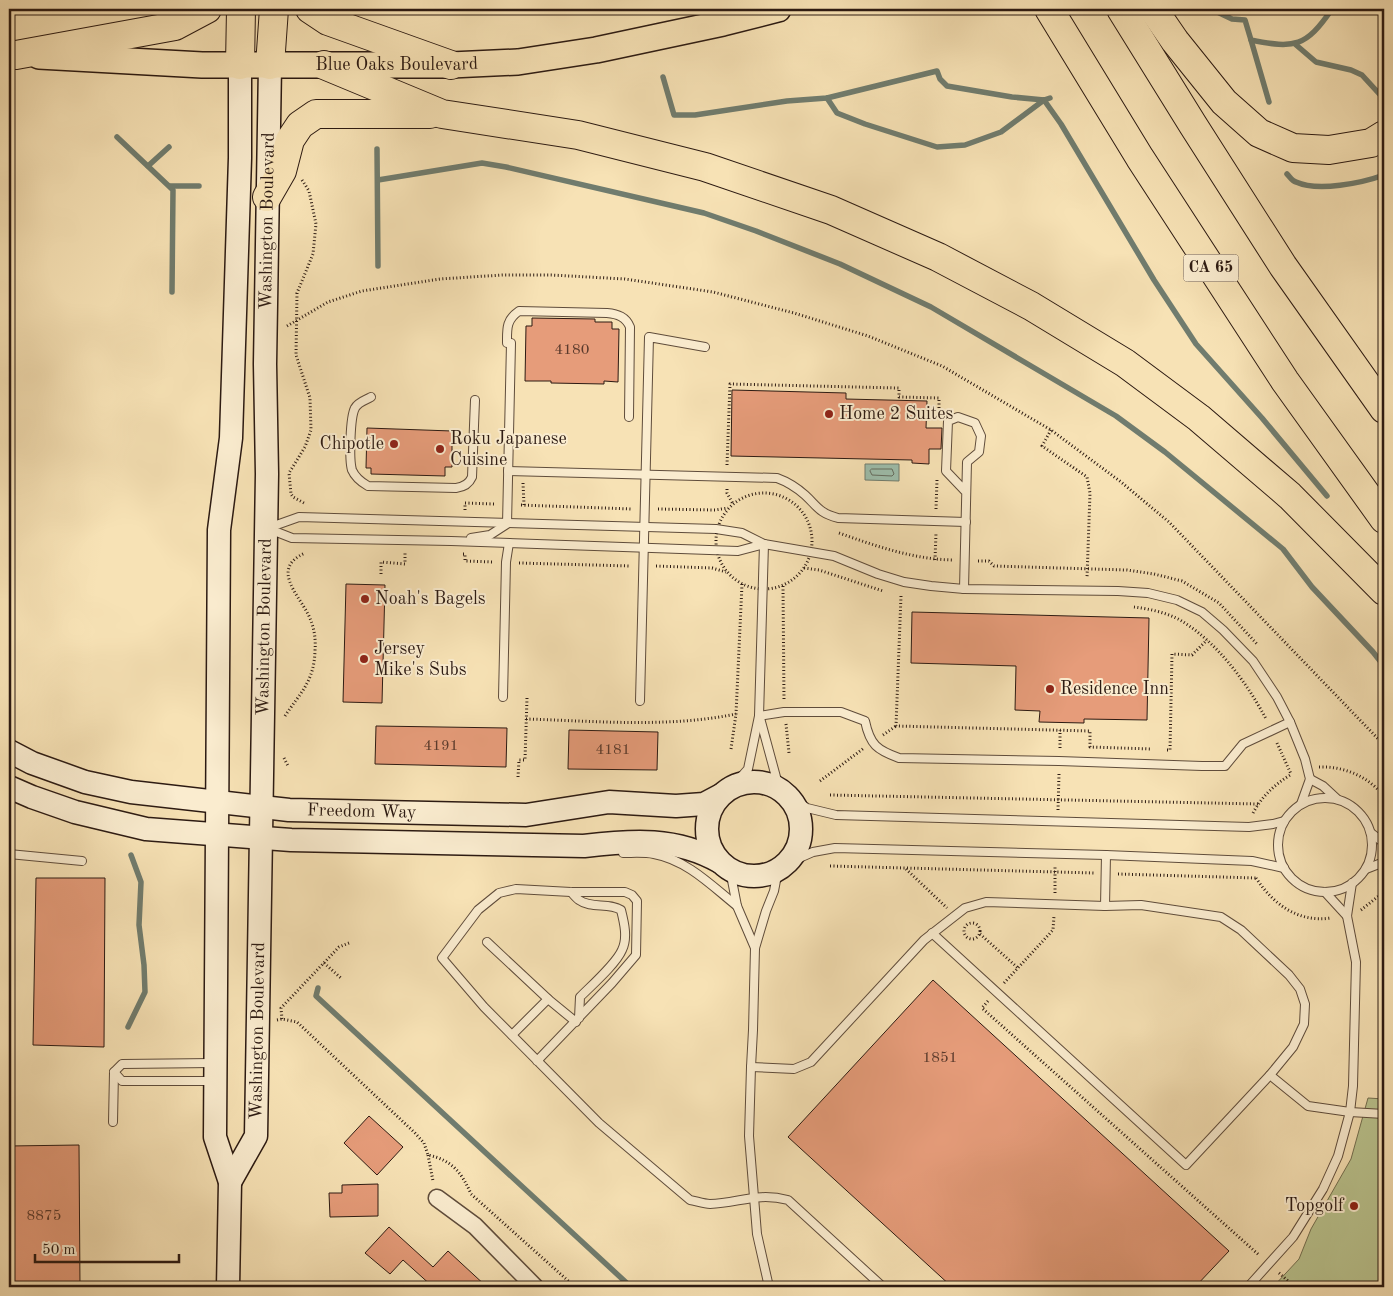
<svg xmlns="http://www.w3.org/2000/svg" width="1393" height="1296" viewBox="0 0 1393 1296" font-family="'Old Standard TT',serif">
  <rect width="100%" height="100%" fill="#f7e2b5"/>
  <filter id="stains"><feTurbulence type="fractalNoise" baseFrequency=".004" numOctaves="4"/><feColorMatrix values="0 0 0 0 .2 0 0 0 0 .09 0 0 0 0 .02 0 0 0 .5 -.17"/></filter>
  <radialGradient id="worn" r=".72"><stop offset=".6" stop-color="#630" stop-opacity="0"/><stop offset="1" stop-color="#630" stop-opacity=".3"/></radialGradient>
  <path fill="#bac48f" stroke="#736f50" d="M1368,1098L1384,1099V1287H1273L1299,1259L1311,1229L1351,1159Z"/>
  <path fill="#9dbeac" stroke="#707c6e" d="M865,464H899V481L865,480Z"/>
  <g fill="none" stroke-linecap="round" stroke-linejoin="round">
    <path stroke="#646c5f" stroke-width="1" d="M872,469H892L894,474L892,476L872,475L870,471Z"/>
    <g stroke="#707c6e" stroke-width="5.5">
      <path d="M1211,9L1232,19L1245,20L1251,40C1295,49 1306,47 1332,9"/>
      <path d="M1251,40L1269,102"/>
      <path d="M1295,44L1316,62L1351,70L1362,75L1384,99"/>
      <path d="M663,77L674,115H695L787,101L827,98L937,71L940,79L947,86L1012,97L1044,100"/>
      <path d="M827,98L837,113L865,124L937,147L965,145L1001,132L1044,100"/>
      <path d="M1050,98L1044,100L1061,124L1154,280L1196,344L1262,418L1327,496"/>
      <path d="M117,137L173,190L172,292"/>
      <path d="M377,149L378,266"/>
      <path d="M148,166L169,147"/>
      <path d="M1287,174C1290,177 1292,181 1296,182C1318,192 1362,183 1384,175"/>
      <path d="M378,180L482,163L506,167L704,213L756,231L840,264L931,307L1116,416L1165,452L1283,549L1312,587L1373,652L1384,666"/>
      <path d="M170,186H199"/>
      <path d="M318,988L316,996L631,1287"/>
      <path d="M128,1027L145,992L144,965L139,925L141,882L131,855"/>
    </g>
  </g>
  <g fill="#e69c7a" stroke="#2c1a12">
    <path d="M532,318L595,319V322H612V329H619L618,382L604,381V384L551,383V381H525L526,326H532Z"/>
    <path d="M732,390L846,393V399L927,401L926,428H942L941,449H929V464L912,463V460L731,456Z"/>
    <path d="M367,428L452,431V467H445V476L371,474V468H366Z"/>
    <path d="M346,584L385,585L382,703L343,702Z"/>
    <path d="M912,612L1149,618L1147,720L1084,719V723L1039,722L1040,711L1015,710L1016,666L911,663Z"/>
    <path d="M376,726L507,728L506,767L375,764Z"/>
    <path d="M569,730L658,732L657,770L568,769Z"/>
    <path d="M36,878H105L104,1047L33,1045Z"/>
    <path d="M933,980L1229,1251L1195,1287H952L788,1137Z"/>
    <path d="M369,1116L403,1147L377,1175L344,1143Z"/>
    <path d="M79,1145L80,1287H9V1146Z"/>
    <path d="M378,1184V1216L330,1217L329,1193H342V1185Z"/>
    <path d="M389,1227L433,1267L448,1251L487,1287H433L403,1260L390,1274L365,1253Z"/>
  </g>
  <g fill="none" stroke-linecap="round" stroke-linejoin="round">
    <g stroke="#5f4c3b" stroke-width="10">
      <g id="lane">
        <path d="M507,343C507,329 506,320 519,311L607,313C618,314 626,317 630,327L629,417"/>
        <path d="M371,397C366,400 358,402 355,408C350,417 349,460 352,470C355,477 361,482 368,486L456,488C464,487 469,484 472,477L475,400"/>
        <path d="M508,471L777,478C788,482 796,487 805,495C818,507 819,513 838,518L966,522"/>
        <path d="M268,528L299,517L716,529L742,533L764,544L834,556L878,574L904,582L931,586L964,589L1118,591L1148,593L1177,600L1202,612L1223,630L1253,661L1277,697L1290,722L1305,759L1310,779L1301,804"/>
        <path d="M269,529L292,538L451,541L738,551L764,544"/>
        <path d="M471,538L490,535L507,524L511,343"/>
        <path d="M964,589L967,462L979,452L981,436L975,423L958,417L948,421L946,471L966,492"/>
        <path d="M503,697L506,562L509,543"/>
        <path d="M640,701L649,337L705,347"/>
        <path d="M759,716L784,712H841L865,721C870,745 877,750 899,758L1059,761L1202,766H1225L1243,744L1290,722"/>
        <path d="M760,718L779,788"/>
        <path d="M1310,779L1323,786L1337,799"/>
        <path d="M731,788L748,769L759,716L764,544"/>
        <path d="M788,795L807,808L836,815L1249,827L1273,824L1284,821"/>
        <circle cx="1325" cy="845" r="47"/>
        <path d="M1371,833L1384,843"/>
        <path d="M623,853C633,853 644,852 654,854C687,860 712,886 737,906"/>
        <path d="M9,857V854L82,861"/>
        <path d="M788,863L813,852L835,848L1106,855L1252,861L1284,868"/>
        <path d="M1366,869L1384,862"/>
        <path d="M730,870L737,906L755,948"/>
        <path d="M571,892C573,894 576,898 579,900C591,909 609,902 621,910C624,922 628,938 622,950C616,964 592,985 580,997L579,1018"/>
        <path d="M1325,892L1347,916"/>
        <path d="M1105,906L1106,855"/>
        <path d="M932,933L1186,1165L1270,1075"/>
        <path d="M487,942L548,999L512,1035"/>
        <path d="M548,999L576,1022"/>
        <path d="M537,1061L612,983L636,955L637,901L632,895L625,892H571L516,889L499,893L478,910L442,958L484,1007L599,1123L690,1200C696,1201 704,1204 710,1204C739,1203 757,1192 788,1200L883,1287"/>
        <path d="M751,1067L794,1069L811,1062L924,940L965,908L986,902L1105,906L1141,905L1221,917L1241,930L1289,975L1300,989L1305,1004L1304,1024L1293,1047L1270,1075L1308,1106L1350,1112L1384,1114"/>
        <path d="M114,1072L122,1081H213"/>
        <path d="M113,1122L114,1072L122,1064L213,1063"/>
        <path d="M769,1287L757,1234L754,1197L749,1136L751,1067L753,1030L755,948L766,911L774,891L778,870"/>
        <path d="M1248,1287L1293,1237L1323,1189L1338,1156L1350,1112L1353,1086L1356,962L1347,916L1352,883"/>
      </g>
    </g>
    <g stroke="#5f4c3b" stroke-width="19">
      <path id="street" d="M437,1198L475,1226L535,1287"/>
    </g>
    <g stroke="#2c1a12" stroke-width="25">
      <g id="secondary">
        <path id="s1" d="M9,751L32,763L85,782L131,792L289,810L526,815L609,802L676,806L704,804L721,795"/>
        <circle cx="754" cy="829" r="47"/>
        <path d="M9,787L32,797L75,812L146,829L291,840L584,846C633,840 676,837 720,862"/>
        <path id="s2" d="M230,1182L256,1136L267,474L265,364L270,65"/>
        <path d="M228,1287L230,1182L215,1137L219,530L231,438L240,158V65"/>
      </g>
    </g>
    <g stroke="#2c1a12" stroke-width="28">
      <g id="primary">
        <path id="s3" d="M39,56L202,65H451L518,62L596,50L723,23L778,9"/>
      </g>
    </g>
    <g stroke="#2c1a12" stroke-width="30">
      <g id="highway">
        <path d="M310,9L328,21L451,65"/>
        <path d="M1049,9L1140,158L1285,381L1384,519"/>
        <path d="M1121,9L1193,125L1283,266L1384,409"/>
        <path d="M1153,9L1175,41L1224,102L1259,133L1293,148L1329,150L1371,143L1384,135"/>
        <path d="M16,55L175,26L207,9"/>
        <path d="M240,65L241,9"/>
        <path d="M270,65L274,9"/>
        <path d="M324,65L442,114L578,135L705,167L831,210L938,257L1031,306L1125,363L1199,418L1290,496L1384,591"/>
        <path d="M267,197L282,171L290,140L300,125L316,114H430"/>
      </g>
    </g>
    <g stroke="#2c1a12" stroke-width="3" stroke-dasharray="1 2.5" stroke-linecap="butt">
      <path d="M302,180L309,191L316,224L313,254L297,293L296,355L310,398L311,430L305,447L289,473L291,494L293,497L304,503"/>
      <path d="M287,326L328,302L362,291L440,279L502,275H551L625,279L713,292L794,313L868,336L942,366L1051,430L1121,482L1169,522L1384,745"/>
      <path d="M1051,430L1042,446L1087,477L1090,493L1087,578"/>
      <path d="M727,465L730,384L899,388V397L939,398V412"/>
      <path d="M523,483L524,505"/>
      <path d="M727,489V493L733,504"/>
      <circle cx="764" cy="541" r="48"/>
      <path d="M521,505L632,509"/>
      <path d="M658,509L715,510L728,508"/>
      <path d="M936,509L937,480"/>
      <path d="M465,510V503L494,504"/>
      <path d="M839,533C876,546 912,559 952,560"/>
      <path d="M463,554H465V561L493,562"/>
      <path d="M935,560L936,533"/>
      <path d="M978,561H989L994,566L1127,570L1154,574L1182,581L1219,603L1257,644"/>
      <path d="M519,563L630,566"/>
      <path d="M656,566L712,568L726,572"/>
      <path d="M804,568L819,570L883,591"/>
      <path d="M381,574V562L405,564V553"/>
      <path d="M783,586L784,700"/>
      <path d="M901,596L896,726L1090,731V747L1151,749"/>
      <path d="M1134,607C1150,609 1170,613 1185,623C1219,645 1247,683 1266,719"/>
      <path d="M285,716C300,693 314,682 315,651C316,638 314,626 308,614C297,593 271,568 305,553"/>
      <path d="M526,719C596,721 667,728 736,714"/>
      <path d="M786,724L789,753"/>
      <path d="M883,735L896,726"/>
      <path d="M1277,743L1291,774"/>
      <path d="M1060,748V730"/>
      <path d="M731,749L736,714L742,584"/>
      <path d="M1167,750H1170L1172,654L1192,655L1207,640"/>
      <path d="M284,758L288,766"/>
      <path d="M1319,767C1344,766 1370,777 1384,797"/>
      <path d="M518,777L519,760H525L527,698"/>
      <path d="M820,781L864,748"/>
      <path d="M830,795L1258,804"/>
      <path d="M1058,810L1059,774"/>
      <path d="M1253,813C1262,796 1275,784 1292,774"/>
      <path d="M830,866L1094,873"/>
      <path d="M906,869L947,908"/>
      <path d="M1118,874L1256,878"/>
      <path d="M1256,878C1273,904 1298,923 1331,918"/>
      <path d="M1055,893V866"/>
      <path d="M1361,910L1380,895L1384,889"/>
      <circle cx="972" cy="931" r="8"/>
      <path d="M980,934L1018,968"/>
      <path d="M324,963L342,979"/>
      <path d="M1004,983L1053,930L1054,916"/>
      <path d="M988,1001L982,1008L1259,1255"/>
      <path d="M282,1019L281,1008L339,947L349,943"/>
      <path d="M277,1020L282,1019L297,1022L415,1133L424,1143L428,1155C452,1160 462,1173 471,1194L575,1287"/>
      <path d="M428,1155L433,1181"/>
      <path d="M1279,1273L1295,1287"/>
    </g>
    <use href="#lane" stroke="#faeccf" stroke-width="8"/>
    <use href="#street" stroke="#faeccf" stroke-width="16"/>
    <use href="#secondary" stroke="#faeccf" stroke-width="22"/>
    <use href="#primary" stroke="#f7e2b5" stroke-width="25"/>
    <use href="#highway" stroke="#f7e2b5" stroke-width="28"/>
  </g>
  <g fill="#8f2418" stroke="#faeccf" stroke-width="2">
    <circle cx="829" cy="414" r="5"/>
    <circle cx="394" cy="444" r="5"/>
    <circle cx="440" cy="449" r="5"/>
    <circle cx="365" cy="599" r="5"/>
    <circle cx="364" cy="659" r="5"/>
    <circle cx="1050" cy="689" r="5"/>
    <circle cx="1354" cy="1206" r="5"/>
  </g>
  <g text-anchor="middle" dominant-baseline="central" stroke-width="4" stroke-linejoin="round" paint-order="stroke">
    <g font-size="15" fill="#5a3a2c">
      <text x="572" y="350">4180</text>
      <text x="441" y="746">4191</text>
      <text x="613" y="750">4181</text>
      <text x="940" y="1058">1851</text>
      <text x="44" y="1216">8875</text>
    </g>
    <rect fill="#faeccf" stroke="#6a594b" stroke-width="1" x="1183.5" y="254.5" width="55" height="27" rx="4"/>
    <g font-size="16" font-weight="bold" fill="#2c1a12">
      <text x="1211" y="268">CA 65</text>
    </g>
    <g font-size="18" fill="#2c1a12" stroke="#faeccf">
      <text stroke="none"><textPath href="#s3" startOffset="358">Blue Oaks Boulevard</textPath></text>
      <text stroke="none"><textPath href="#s2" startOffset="968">Washington Boulevard</textPath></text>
      <text stroke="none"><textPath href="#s2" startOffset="562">Washington Boulevard</textPath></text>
      <text stroke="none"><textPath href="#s1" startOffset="361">Freedom Way</textPath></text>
      <text stroke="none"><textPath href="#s2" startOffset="158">Washington Boulevard</textPath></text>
    </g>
    <g font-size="18" fill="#2c1a12" stroke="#faeccf" text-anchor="start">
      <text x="839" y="414">Home 2 Suites</text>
      <text x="450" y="439">Roku Japanese<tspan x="450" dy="21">Cuisine</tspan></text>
      <text x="384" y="444" text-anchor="end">Chipotle</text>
      <text x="375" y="599">Noah's Bagels</text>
      <text x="374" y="649">Jersey<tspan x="374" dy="21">Mike's Subs</tspan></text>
      <text x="1060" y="689">Residence Inn</text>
      <text x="1344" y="1206" text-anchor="end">Topgolf</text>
    </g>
  </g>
  <rect width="1393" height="1296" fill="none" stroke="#f7e2b5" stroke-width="30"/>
  <rect x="10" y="10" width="1373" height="1276" fill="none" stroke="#2c1a12" stroke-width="2.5"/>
  <rect x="15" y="15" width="1363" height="1266" fill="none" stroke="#2c1a12"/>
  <path d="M35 1254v8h144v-8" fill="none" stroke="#2c1a12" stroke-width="2.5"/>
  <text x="42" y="1254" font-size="15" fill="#2c1a12" stroke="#faeccf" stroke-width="4" paint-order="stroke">50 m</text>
  <rect width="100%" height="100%" filter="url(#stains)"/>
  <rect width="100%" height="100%" fill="url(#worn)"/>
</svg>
